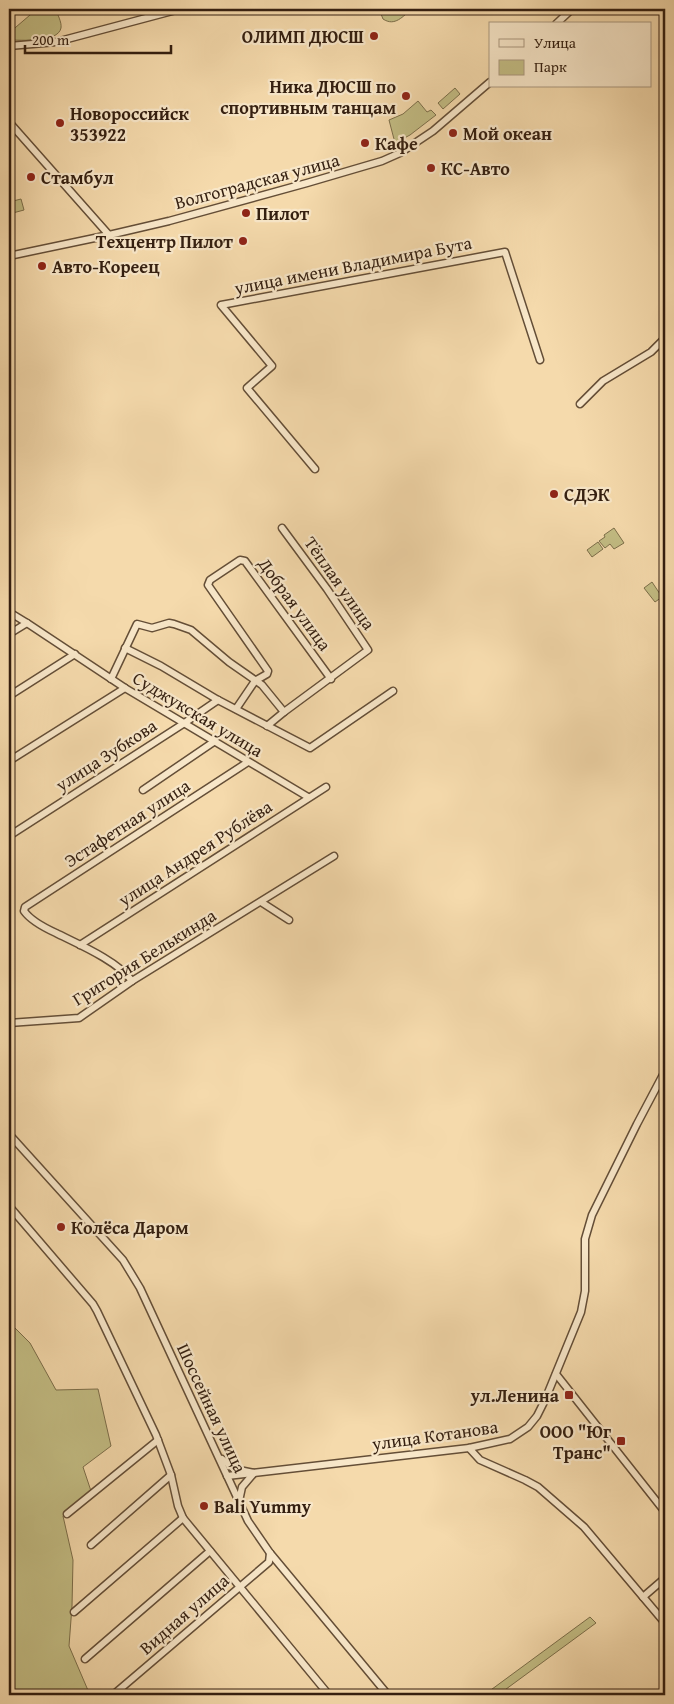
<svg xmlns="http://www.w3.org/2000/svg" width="674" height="1704" viewBox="0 0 674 1704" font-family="'Gentium Book Plus',serif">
  <rect width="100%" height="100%" fill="#f5daac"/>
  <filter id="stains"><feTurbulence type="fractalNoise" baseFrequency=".004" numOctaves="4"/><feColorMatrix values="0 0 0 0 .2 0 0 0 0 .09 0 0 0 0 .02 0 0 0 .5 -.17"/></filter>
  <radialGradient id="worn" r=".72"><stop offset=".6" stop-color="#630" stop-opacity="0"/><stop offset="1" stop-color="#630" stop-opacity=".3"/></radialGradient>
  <g fill="#c3bd84" stroke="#7c6e4a">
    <path d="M37,9H56C57,14 62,22 61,28C58,43 21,40 9,40V33Z"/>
    <path d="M379,9H412C403,16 395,27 383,19Z"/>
    <path d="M455,88L460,94L443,109L438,103Z"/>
    <path d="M418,101L427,112L431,110L436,115L410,135L395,143L389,120L403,114Z"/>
    <path d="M21,199L24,210L9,214V202Z"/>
    <path d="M614,528L624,543L614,549L610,544L605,548L599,541L605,537L604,535Z"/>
    <path d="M598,542L603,549L592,557L587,550Z"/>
    <path d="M652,582L662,597L655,602L644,588Z"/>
    <path d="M9,1322L30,1343L56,1390L98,1389L111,1446L83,1467L91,1491L63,1516L73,1560L72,1606L69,1646L90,1695H9Z"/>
    <path d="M590,1617L596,1623L498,1695H484Z"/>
  </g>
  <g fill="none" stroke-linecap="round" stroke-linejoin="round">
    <g stroke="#644e37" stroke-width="9">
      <g id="minor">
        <path d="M556,24L572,9"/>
        <path d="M9,46L56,42L180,9"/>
        <path d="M9,122L109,235"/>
        <path d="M9,256L109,235L169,221L307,183L382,161L400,153L433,131L490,82"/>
        <path d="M580,404L603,381L651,352L665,338"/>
        <path d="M315,469L247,388L272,366L221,305L505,252L540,360"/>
        <path d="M9,612L27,623L125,688L308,797"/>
        <path d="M9,634L27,623"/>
        <path d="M125,648L161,666L218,700L310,748L393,691"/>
        <path d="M111,679L137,624L152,628L169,623L174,624L191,630L229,662L262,685L284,712"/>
        <path d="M9,696L75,654"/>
        <path d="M236,709L255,681L267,674L268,671L208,585L210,580L240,560L245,561L331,679"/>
        <path d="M267,726L284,712L368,650L327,589L282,528"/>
        <path d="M9,761L125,688"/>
        <path d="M143,790L215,741"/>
        <path d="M9,836L183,724L218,700"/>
        <path d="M261,902L289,920"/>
        <path d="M80,945L326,787"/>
        <path d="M132,981C118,961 78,944 56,933C45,928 31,921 24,911L25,907L248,762"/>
        <path d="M9,1023L79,1018L132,981L334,856"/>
        <path d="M9,1134L123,1260L140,1288L248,1521L270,1553L388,1695"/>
        <path d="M9,1206L93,1304L97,1311L156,1435L171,1475L178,1506L183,1518L329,1695"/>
        <path d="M556,1374L665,1512"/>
        <path d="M469,1448L480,1460L525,1480L538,1487L584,1527L665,1623"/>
        <path d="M222,1459L234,1469L254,1473L242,1487L239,1501"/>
        <path d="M227,1476L469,1448L510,1439L528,1427L537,1416L545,1400L581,1312L585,1291V1239L592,1215L637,1124L665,1071"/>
        <path d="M67,1514L158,1440"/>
        <path d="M91,1545L171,1475"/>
        <path d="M643,1597L665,1578"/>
        <path d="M74,1612L183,1518"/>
        <path d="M85,1659L210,1551"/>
        <path d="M113,1695L269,1562L270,1553"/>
      </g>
    </g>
    <use href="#minor" stroke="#f8e7c9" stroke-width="6"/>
  </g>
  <g fill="#8f2418" stroke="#f8e7c9" stroke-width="2">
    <circle cx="374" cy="36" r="5"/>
    <circle cx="406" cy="96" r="5"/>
    <circle cx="60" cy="123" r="5"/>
    <circle cx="453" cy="133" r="5"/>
    <circle cx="365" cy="143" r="5"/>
    <circle cx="431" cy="168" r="5"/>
    <circle cx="31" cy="177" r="5"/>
    <circle cx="246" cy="213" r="5"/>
    <circle cx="243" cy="241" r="5"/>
    <circle cx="42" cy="266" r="5"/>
    <circle cx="554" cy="494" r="5"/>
    <circle cx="61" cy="1227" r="5"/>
    <rect x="564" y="1390" width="10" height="10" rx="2.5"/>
    <rect x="616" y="1436" width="10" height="10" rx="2.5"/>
    <circle cx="204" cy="1506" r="5"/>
  </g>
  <g text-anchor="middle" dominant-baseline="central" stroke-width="4.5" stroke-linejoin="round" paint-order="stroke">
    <g font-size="18" font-weight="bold" fill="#341f10" stroke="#f8e7c9" text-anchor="start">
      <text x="364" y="36" text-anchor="end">ОЛИМП ДЮСШ</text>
      <text x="396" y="86" text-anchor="end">Ника ДЮСШ по<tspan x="396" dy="21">спортивным танцам</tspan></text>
      <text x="70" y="113">Новороссийск<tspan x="70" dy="21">353922</tspan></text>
      <text x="463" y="133">Мой океан</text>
      <text x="375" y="143">Кафе</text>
      <text x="441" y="168">КС-Авто</text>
      <text x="41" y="177">Стамбул</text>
      <text x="256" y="213">Пилот</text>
      <text x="233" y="241" text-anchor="end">Техцентр Пилот</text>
      <text x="52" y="266">Авто-Кореец</text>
      <text x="564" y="494">СДЭК</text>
      <text x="71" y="1227">Колёса Даром</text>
      <text x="559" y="1395" text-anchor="end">ул.Ленина</text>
      <text x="611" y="1431" text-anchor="end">ООО "Юг<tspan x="611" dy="21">Транс"</tspan></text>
      <text x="214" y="1506">Bali Yummy</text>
    </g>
    <g font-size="18" fill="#341f10" stroke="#f8e7c9">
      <text transform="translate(257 181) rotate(-15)">Волгоградская улица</text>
      <text transform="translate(353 265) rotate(-11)">улица имени Владимира Бута</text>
      <text transform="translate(340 583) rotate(55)">Тёплая улица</text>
      <text transform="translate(295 604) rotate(54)">Добрая улица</text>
      <text transform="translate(198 714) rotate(31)">Суджукская улица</text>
      <text transform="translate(106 755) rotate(-33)">улица Зубкова</text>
      <text transform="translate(127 823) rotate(-33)">Эстафетная улица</text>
      <text transform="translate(195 853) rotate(-33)">улица Андрея Рублёва</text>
      <text transform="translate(144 957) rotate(-32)">Григория Белькинда</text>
      <text transform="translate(212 1408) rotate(65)">Шоссейная улица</text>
      <text transform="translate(435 1435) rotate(-8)">улица Котанова</text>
      <text transform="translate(184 1614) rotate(-41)">Видная улица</text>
    </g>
  </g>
  <rect width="674" height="1704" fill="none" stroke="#f5daac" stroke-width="30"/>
  <rect x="10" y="10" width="654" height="1684" fill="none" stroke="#341f10" stroke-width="2.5"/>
  <rect x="15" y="15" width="644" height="1674" fill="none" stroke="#341f10"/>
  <rect x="489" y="22" width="162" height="65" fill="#f8e7c9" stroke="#aa977f"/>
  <rect x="499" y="39" width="25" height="8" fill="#f8e7c9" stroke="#aa977f"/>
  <text x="534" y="48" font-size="15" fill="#341f10">Улица</text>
  <rect x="499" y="60" width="25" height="15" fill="#c3bd84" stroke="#aa977f"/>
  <text x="534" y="72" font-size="15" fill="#341f10">Парк</text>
  <path d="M25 45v8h146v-8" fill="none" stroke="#341f10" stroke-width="2.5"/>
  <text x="32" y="45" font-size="15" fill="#341f10" stroke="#f8e7c9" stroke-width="4" paint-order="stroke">200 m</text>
  <rect width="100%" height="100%" filter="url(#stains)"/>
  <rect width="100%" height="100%" fill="url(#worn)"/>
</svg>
